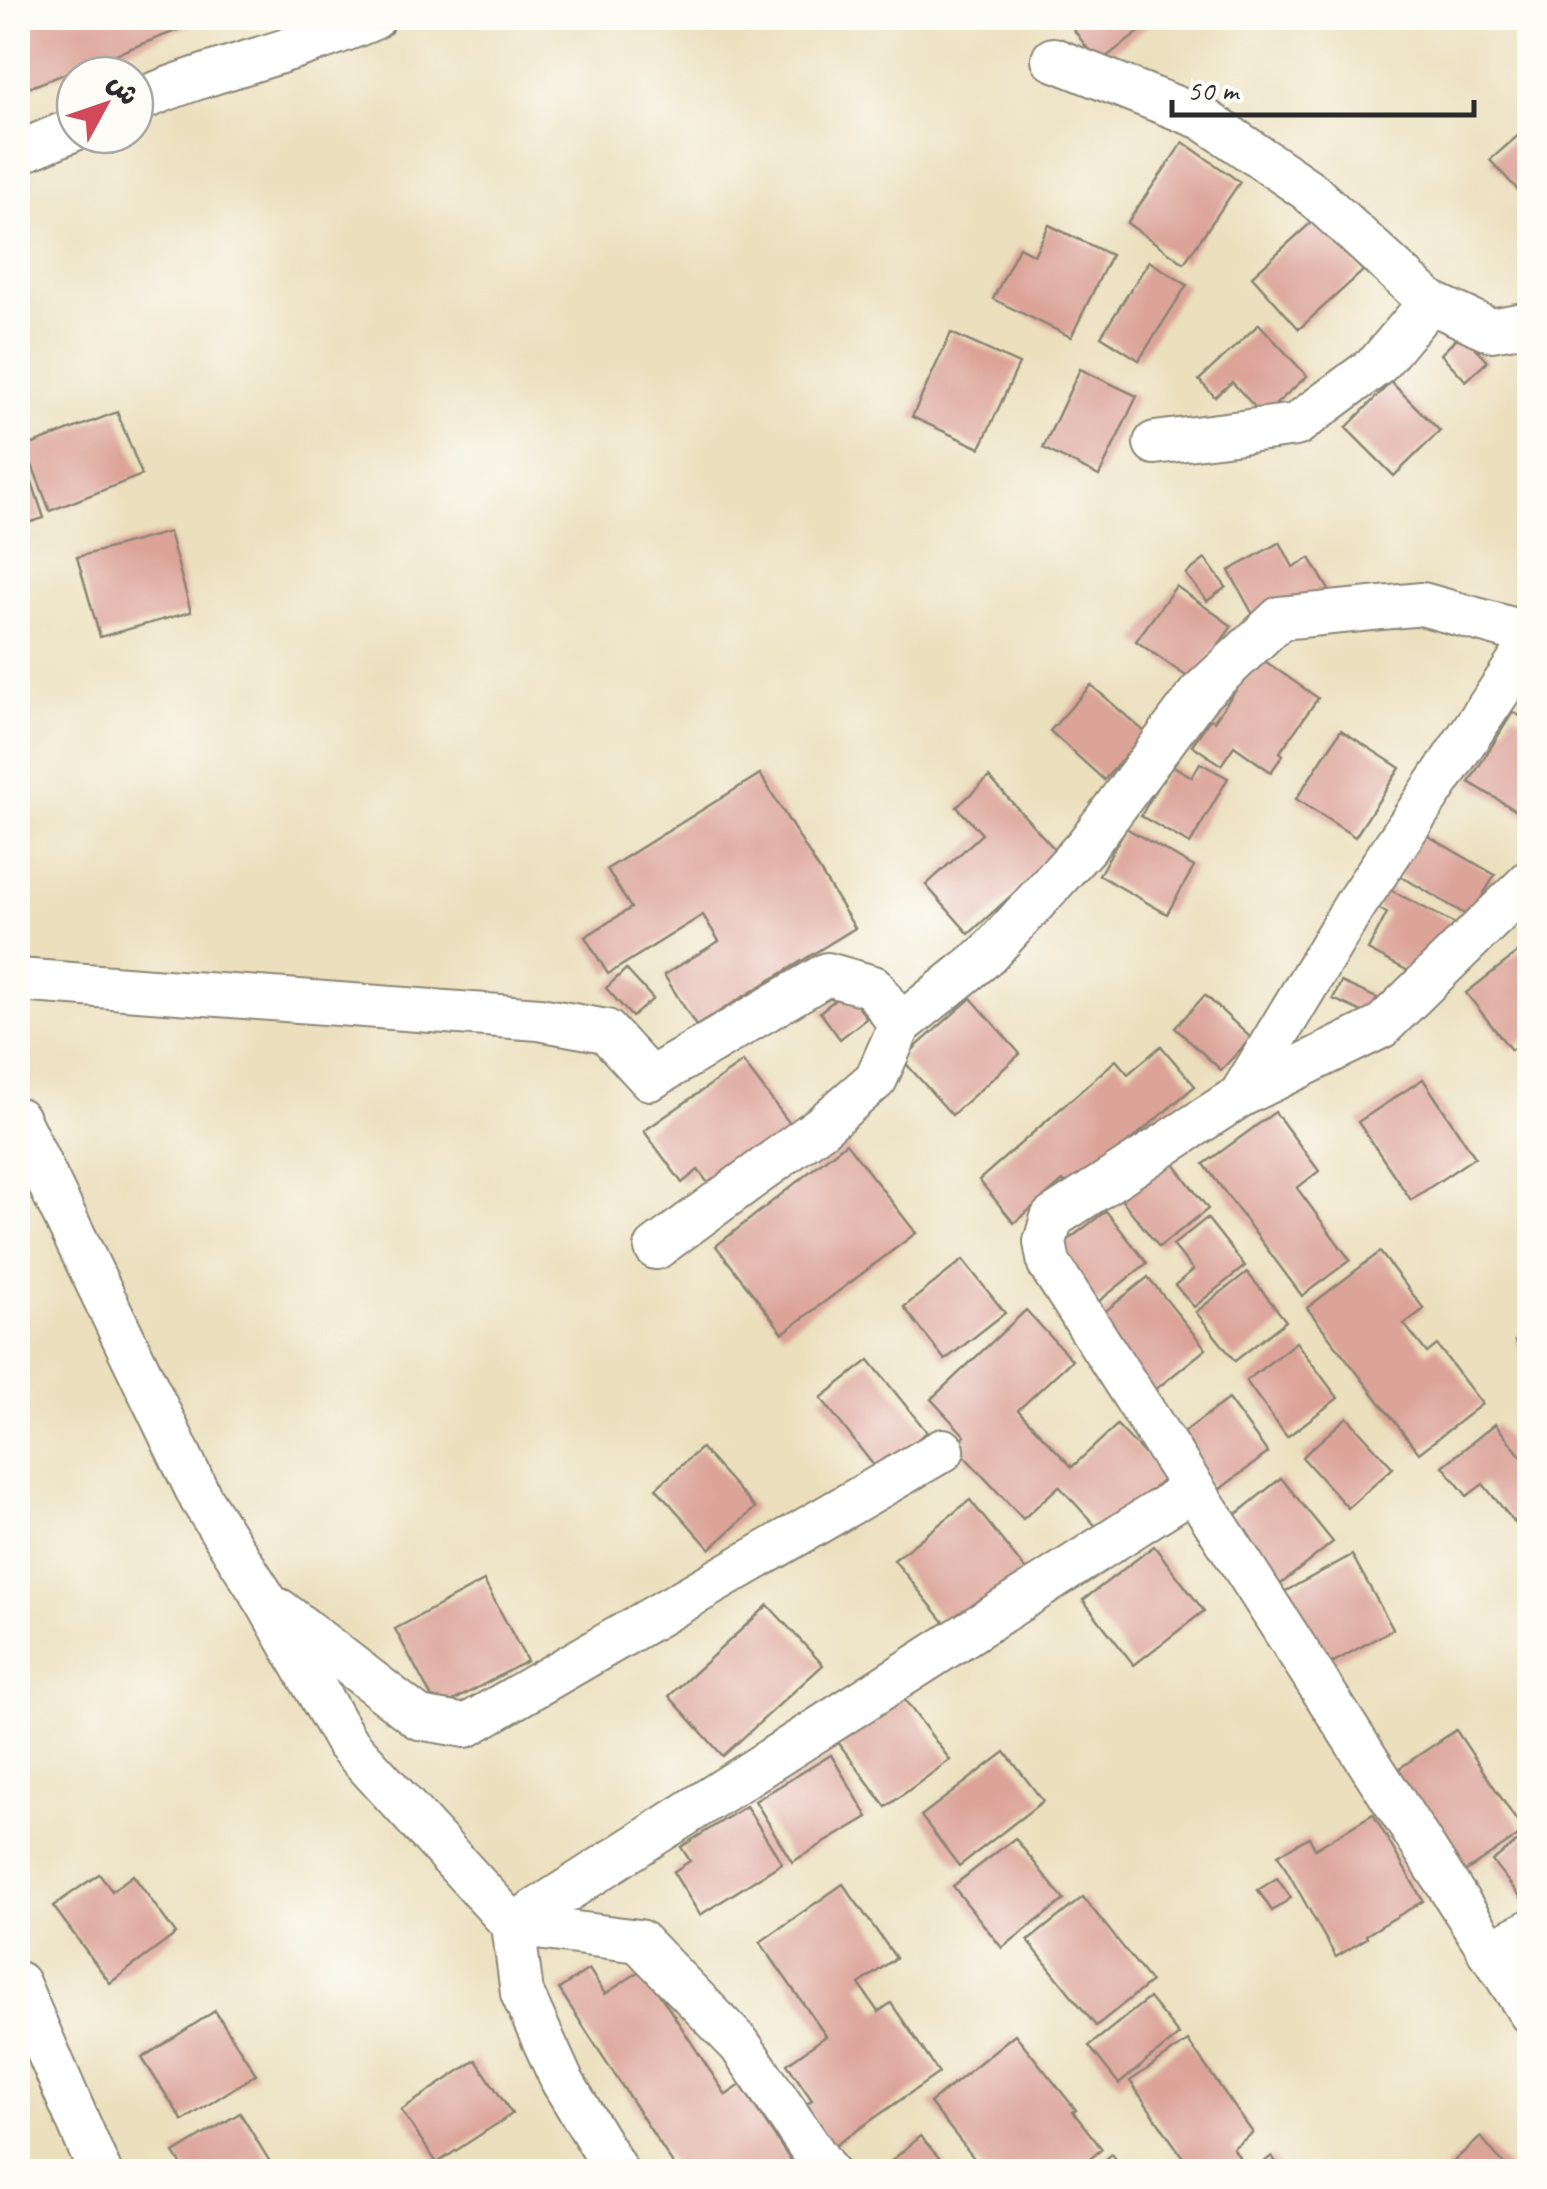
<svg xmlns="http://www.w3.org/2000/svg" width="1547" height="2189" viewBox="0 0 1547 2189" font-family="Caveat,'Playpen Sans Arabic',sans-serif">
  <rect width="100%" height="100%" fill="#fdfcf7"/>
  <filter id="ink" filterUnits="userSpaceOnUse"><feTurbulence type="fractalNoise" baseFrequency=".01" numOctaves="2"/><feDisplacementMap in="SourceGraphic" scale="20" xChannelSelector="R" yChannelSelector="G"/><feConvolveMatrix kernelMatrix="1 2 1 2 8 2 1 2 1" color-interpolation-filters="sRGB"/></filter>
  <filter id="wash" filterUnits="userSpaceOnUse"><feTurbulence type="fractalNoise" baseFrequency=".0048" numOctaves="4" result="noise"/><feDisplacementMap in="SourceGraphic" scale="40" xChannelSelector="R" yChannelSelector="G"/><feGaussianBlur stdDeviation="2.25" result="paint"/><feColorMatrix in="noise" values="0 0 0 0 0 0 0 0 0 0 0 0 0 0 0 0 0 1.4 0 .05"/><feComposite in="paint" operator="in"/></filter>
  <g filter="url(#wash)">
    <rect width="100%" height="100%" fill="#ebdfbd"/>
    <g id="blocks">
      <g fill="#dca398">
        <path d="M18,18H209L18,92Z"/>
        <path d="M1076,18H1158L1098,63L1069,23Z"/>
        <path d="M1530,125V203L1490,160Z"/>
        <path d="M1183,142L1240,182L1184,263L1127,223Z"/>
        <path d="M1315,219L1363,271L1299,329L1252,276Z"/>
        <path d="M1049,225L1111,255L1071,337L993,299L1019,247L1034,255Z"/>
        <path d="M1149,261L1187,285L1139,360L1101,336Z"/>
        <path d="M1259,324L1307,376L1263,416L1232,382L1215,397L1199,380Z"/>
        <path d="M951,333L1019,364L980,448L912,417Z"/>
        <path d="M1462,333L1488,361L1466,381L1441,354Z"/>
        <path d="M1080,369L1137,396L1099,476L1043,448Z"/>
        <path d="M1391,382L1440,431L1394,476L1346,428Z"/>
        <path d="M117,412L142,475L50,511L25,447Z"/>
        <path d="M18,440L44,518L18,526Z"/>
        <path d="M169,532L191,612L100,637L77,557Z"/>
        <path d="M1280,542L1293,567L1310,558L1329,590L1261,629L1229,571Z"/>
        <path d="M1205,559L1226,587L1207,601L1186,574Z"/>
        <path d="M1176,586L1232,626L1193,681L1136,641Z"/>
        <path d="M1259,657L1318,698L1280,752L1283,755L1271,772L1234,746L1221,765L1192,745L1210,719L1214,721Z"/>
        <path d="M1091,685L1146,733L1104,780L1050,731Z"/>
        <path d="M1513,712L1530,722V819L1469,782Z"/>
        <path d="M1341,730L1400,768L1355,837L1296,799Z"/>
        <path d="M1200,763L1228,778L1190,844L1141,816L1170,764L1192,777Z"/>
        <path d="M760,774L855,928L696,1026L664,975L719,941L703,915L608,974L585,937L631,908L607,869Z"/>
        <path d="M989,777L1058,853L969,934L926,885L982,834L957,807Z"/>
        <path d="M1126,828L1194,867L1167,914L1099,875Z"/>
        <path d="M1418,830L1495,875L1470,917L1394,872Z"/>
        <path d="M1379,884L1457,925L1428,981L1368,950L1387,913L1369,904Z"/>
        <path d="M1530,943V1035L1511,1050L1466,993Z"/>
        <path d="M626,969L653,999L632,1017L606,988Z"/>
        <path d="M1341,982L1377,998L1369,1015L1333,999Z"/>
        <path d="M846,991L867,1018L840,1039L820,1012Z"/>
        <path d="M1205,995L1251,1038L1221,1070L1175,1028Z"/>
        <path d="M971,998L1020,1054L952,1115L902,1059Z"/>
        <path d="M1161,1046L1195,1086L1071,1191L1063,1181L1014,1223L979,1180L1116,1060L1128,1074Z"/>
        <path d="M743,1062L797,1133L718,1196L698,1170L682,1183L644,1131Z"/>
        <path d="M1423,1079L1475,1157L1411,1200L1358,1122Z"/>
        <path d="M1275,1112L1319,1171L1297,1188L1350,1260L1302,1296L1204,1164Z"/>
        <path d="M846,1143L916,1233L783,1333L716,1246Z"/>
        <path d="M1171,1160L1208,1209L1159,1247L1121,1199Z"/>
        <path d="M1106,1211L1147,1263L1093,1306L1051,1253Z"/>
        <path d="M1207,1218L1245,1266L1194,1307L1175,1285L1193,1270L1173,1245Z"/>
        <path d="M1380,1252L1424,1309L1404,1324L1427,1353L1437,1345L1482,1404L1419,1453L1307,1308Z"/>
        <path d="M963,1260L1005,1313L945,1360L904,1307Z"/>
        <path d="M1247,1272L1286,1321L1235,1361L1196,1312Z"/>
        <path d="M1148,1277L1206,1349L1150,1394L1092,1322Z"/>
        <path d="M1026,1310L1072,1360L1018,1410L1072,1467L1117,1425L1166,1477L1104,1535L1059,1486L1023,1519L954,1445L965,1436L931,1399Z"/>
        <path d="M1530,1330V1360L1515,1341Z"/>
        <path d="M1296,1342L1338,1398L1287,1437L1246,1381Z"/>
        <path d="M869,1360L927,1432L878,1471L821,1398Z"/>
        <path d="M1228,1399L1268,1453L1216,1492L1176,1438Z"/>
        <path d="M1347,1417L1393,1468L1348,1508L1302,1457Z"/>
        <path d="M1495,1424L1530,1467V1511L1515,1523L1483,1484L1467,1496L1443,1466Z"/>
        <path d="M701,1448L755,1508L710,1549L656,1488Z"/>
        <path d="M1281,1478L1333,1542L1276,1588L1224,1524Z"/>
        <path d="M970,1500L1028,1573L953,1633L894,1560Z"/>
        <path d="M1154,1546L1204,1611L1134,1665L1083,1600Z"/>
        <path d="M1352,1555L1393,1629L1326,1666L1284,1592Z"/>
        <path d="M484,1581L527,1661L438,1709L395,1629Z"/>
        <path d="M768,1605L823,1665L723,1756L669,1696Z"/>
        <path d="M901,1695L950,1760L886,1807L838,1742Z"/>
        <path d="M1456,1730L1524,1832L1454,1879L1385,1778Z"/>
        <path d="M1005,1752L1043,1801L959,1866L921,1816Z"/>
        <path d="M831,1755L868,1817L792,1862L755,1801Z"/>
        <path d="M746,1806L782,1863L700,1915L673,1872L690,1861L681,1847Z"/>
        <path d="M1373,1814L1423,1901L1366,1935L1367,1938L1336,1957L1278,1855L1309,1837L1315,1849Z"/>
        <path d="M1530,1832V1909L1492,1861Z"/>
        <path d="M1015,1838L1064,1900L1002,1948L953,1886Z"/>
        <path d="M99,1874L112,1891L133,1875L176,1934L110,1983L53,1906Z"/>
        <path d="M1277,1878L1291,1898L1272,1911L1258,1890Z"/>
        <path d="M843,1884L896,1958L859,1984L878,2012L891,2003L939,2073L833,2147L804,2106L812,2100L787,2064L826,2036L760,1942Z"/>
        <path d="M1083,1897L1151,1982L1096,2026L1028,1941Z"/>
        <path d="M589,1969L605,1994L643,1969L726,2095L741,2085L798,2172H678L559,1989Z"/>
        <path d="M1149,1998L1179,2035L1119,2084L1089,2046Z"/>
        <path d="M215,2011L256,2074L183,2121L142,2058Z"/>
        <path d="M1015,2034L1076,2110L1073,2112L1102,2149L1074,2172H985L930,2103Z"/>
        <path d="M1188,2041L1253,2133L1233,2148L1249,2172H1193L1130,2081Z"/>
        <path d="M476,2060L512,2114L437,2163L401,2110Z"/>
        <path d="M240,2113L275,2170L186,2172L174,2153Z"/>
        <path d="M920,2136L948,2168L944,2172H879Z"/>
        <path d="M1481,2137L1510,2172H1441Z"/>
        <path d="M1112,2154L1126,2172H1090Z"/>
        <path d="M1272,2156L1282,2172H1250Z"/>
      </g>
    </g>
  </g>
  <g filter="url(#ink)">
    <use href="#blocks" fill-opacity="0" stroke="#8b8574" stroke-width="2.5"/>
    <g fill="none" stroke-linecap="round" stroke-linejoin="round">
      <g stroke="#8b8574" stroke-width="46">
        <g id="street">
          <path d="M1053,59L1202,118L1308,190L1430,302L1491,330L1530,323"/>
          <path d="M135,102C212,68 297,52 374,18"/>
          <path d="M18,153L75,129"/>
          <path d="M1155,443L1296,425L1378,364L1430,302"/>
          <path d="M1530,881L1381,1027L1240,1096L1052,1218L1045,1242L1049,1264L1530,2013"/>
          <path d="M18,980L539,1019L606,1031L650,1079L827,974L873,987L900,1025"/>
          <path d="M1240,1096L1355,905L1530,645"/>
          <path d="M18,1119L201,1499L266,1601L346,1742L513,1925L522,1993L562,2081L617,2172"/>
          <path d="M656,1248L822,1126L876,1079L900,1025L988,954L1087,845L1199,694L1280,618L1422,604L1530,634"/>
          <path d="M279,1610L419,1718L466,1726L943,1450"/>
          <path d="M513,1925L1193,1489"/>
          <path d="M513,1925L639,1941L740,2045L827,2172"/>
          <path d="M1489,1952L1530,1931"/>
          <path d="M18,1983L100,2172"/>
        </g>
      </g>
      <use href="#street" stroke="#fff" stroke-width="42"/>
    </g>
  </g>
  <rect width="1547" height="2189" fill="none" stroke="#fdfcf7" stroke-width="60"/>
  <g transform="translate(105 105) rotate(50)"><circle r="48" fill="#fdfcf7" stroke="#a9a8a5" stroke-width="2.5"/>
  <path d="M0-8L18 38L0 25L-18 38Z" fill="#d1495b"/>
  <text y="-15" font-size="28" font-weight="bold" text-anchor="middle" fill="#2b2b2b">ش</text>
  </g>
  <path d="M1172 100v15h302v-15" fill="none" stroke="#2b2b2b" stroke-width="5"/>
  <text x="1187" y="100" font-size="30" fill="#2b2b2b" stroke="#fdfcf7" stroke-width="8" paint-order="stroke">50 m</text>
</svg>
